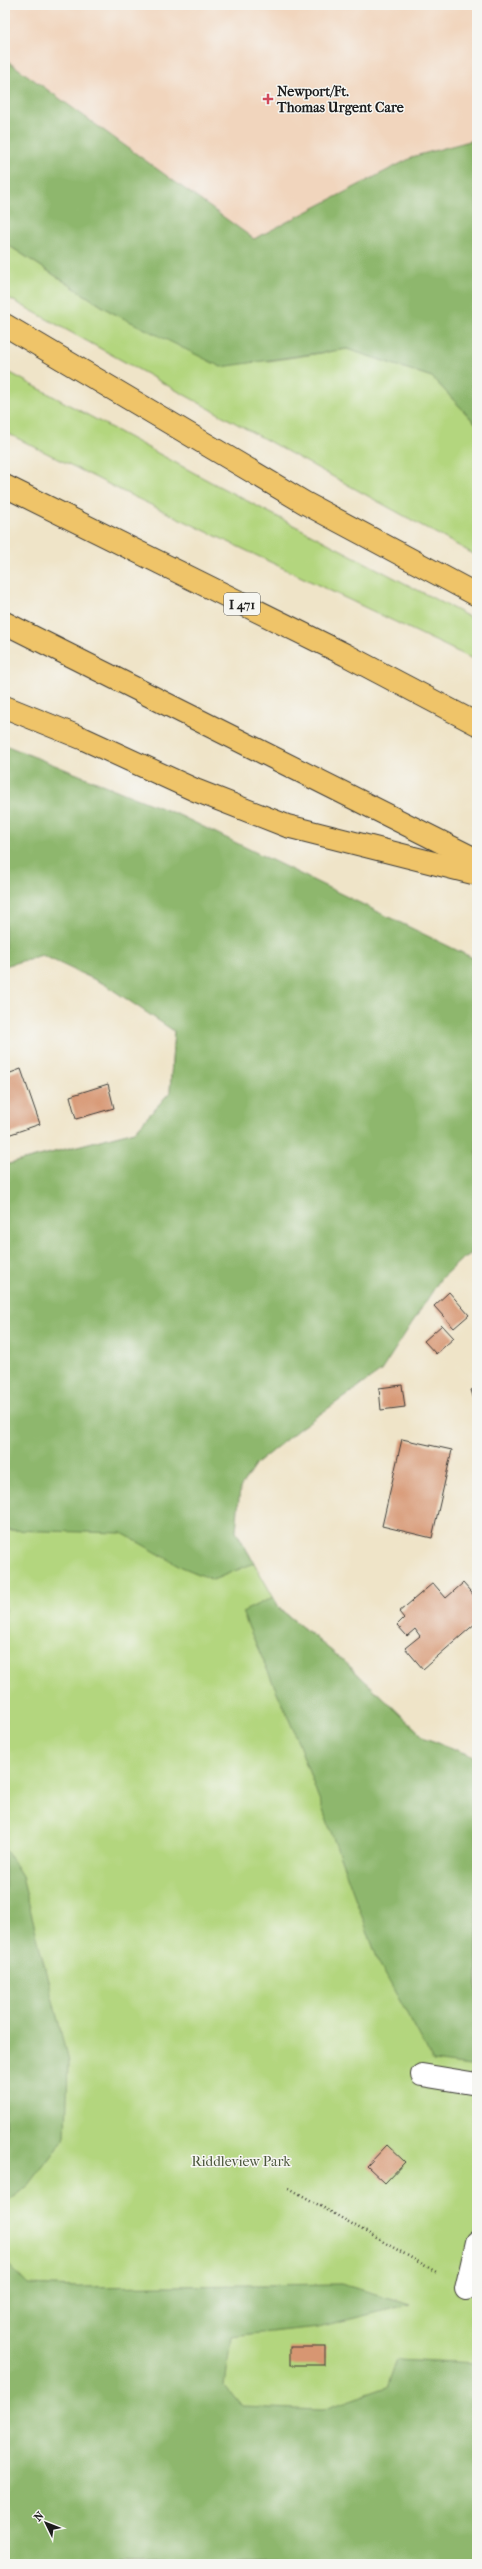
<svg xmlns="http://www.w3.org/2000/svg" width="482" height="2569" viewBox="0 0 482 2569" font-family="'IM FELL French Canon',serif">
  <rect width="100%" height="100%" fill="#f6f6f2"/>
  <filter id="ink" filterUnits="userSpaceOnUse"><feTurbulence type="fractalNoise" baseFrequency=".025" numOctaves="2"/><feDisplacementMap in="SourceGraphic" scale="8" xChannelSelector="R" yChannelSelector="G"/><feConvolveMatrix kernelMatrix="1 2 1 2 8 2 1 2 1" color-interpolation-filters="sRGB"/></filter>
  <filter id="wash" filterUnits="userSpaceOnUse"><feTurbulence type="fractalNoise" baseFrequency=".012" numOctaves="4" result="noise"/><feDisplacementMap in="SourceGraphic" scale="16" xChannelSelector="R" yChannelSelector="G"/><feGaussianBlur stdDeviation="0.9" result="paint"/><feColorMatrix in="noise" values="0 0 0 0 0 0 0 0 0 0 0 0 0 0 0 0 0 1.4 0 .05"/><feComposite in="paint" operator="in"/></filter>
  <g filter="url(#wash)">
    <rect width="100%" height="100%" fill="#efe4c8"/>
    <path fill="#f1d5bd" d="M5,5H477V139L415,156L254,239L5,59Z"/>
    <g fill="#b3d67e" stroke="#68794d">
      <path d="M5,243L111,312L269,361L347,349L432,377L477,425V556L5,296Z"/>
      <path d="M5,370L209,481L477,621V661L126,493L5,432Z"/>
      <path d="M174,1031L189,1459L236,1531L280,1609L345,1662L425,1738L477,1758V2564H5V1165L135,1131L170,1092Z"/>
    </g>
    <g fill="#8eb76d" stroke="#556a44">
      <path d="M5,59L254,239L415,156L477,139V425L432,377L347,349L221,367L111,312L5,243Z"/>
      <path d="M5,745L181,816L477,960V1250L461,1260L441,1278L381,1371L299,1429L256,1464L240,1488L236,1531L254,1563L213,1580L182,1567L122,1533L5,1530V1165L135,1131L170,1092L174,1031L104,984L42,955L5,966Z"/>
      <path d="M273,1597L280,1609L345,1662L425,1738L477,1758V2067L433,2061L379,1963L294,1731L242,1612Z"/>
      <path d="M5,1849L22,1876L68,2061L66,2136L29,2185L5,2203Z"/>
      <path d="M5,2261L28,2285L77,2287L341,2284L411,2304L319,2327L231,2336L225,2386L242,2407L322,2410L387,2387L397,2359L477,2363V2564H5Z"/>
    </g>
    <g id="blocks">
      <g fill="#d79672">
        <path d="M21,1069L40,1124L5,1136V1075Z"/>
        <path d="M108,1084L114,1108L76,1119L70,1096Z"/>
        <path d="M449,1292L469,1315L454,1328L434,1306Z"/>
        <path d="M442,1325L454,1338L436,1354L424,1341Z"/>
        <path d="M402,1385L405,1407L381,1410L379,1388Z"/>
        <path d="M477,1388V1409L471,1390Z"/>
        <path d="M402,1439L452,1450L432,1538L382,1526Z"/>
        <path d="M433,1583L446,1598L463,1583L477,1599V1622L423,1669L405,1648L420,1636L415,1629L407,1636L397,1625L404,1618L399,1612Z"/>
        <path d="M387,2145L405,2162L385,2183L367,2166Z"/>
        <rect x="290" y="2347" width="35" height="18"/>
      </g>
    </g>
  </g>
  <g filter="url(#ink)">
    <use href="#blocks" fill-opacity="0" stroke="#3c3a36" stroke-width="1"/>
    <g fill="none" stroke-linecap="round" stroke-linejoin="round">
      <g stroke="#3c3a36" stroke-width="24">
        <g id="minor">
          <path d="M422,2075L477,2084"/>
          <path d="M466,2289L477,2242"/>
        </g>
      </g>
      <g stroke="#3c3a36" stroke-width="24">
        <g id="highway">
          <path d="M5,325L305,503L477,595"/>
          <path d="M5,486L346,655L477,724"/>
          <path d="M5,623L477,860"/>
          <path d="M5,707L84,739L195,790L287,826L477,874"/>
        </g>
      </g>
      <path stroke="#3c3a36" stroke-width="2.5" stroke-dasharray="1 3" stroke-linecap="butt" d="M289,2188L438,2273"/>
      <use href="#minor" stroke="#fff" stroke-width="22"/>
      <use href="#highway" stroke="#efc469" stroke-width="22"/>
    </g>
  </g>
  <path fill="#d1495b" stroke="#f6f6f2" stroke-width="1.5" d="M266 93h4v4h4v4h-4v4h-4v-4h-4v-4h4z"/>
  <g text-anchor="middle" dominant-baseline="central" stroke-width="3" stroke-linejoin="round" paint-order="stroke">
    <rect fill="#f6f6f2" stroke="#5d5d5c" stroke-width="1" x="224" y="593" width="36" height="22" rx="3"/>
    <g font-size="13" font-weight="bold" fill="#1c1c1c">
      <text x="242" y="604">I 471</text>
    </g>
    <g font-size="14" font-weight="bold" fill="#1c1c1c" stroke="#f6f6f2" text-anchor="start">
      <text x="277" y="91">Newport/Ft.<tspan x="277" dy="16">Thomas Urgent Care</tspan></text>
    </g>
    <g font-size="14" fill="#495439" stroke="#f6f6f2">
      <text x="241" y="2161">Riddleview Park</text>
    </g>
  </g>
  <rect width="482" height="2569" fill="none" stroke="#f6f6f2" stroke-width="20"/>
  <g transform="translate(46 2523) rotate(313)" stroke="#f6f6f2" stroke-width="3" paint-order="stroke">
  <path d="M0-3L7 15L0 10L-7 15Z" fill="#1c1c1c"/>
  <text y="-6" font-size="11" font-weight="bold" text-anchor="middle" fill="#1c1c1c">N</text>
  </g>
</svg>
